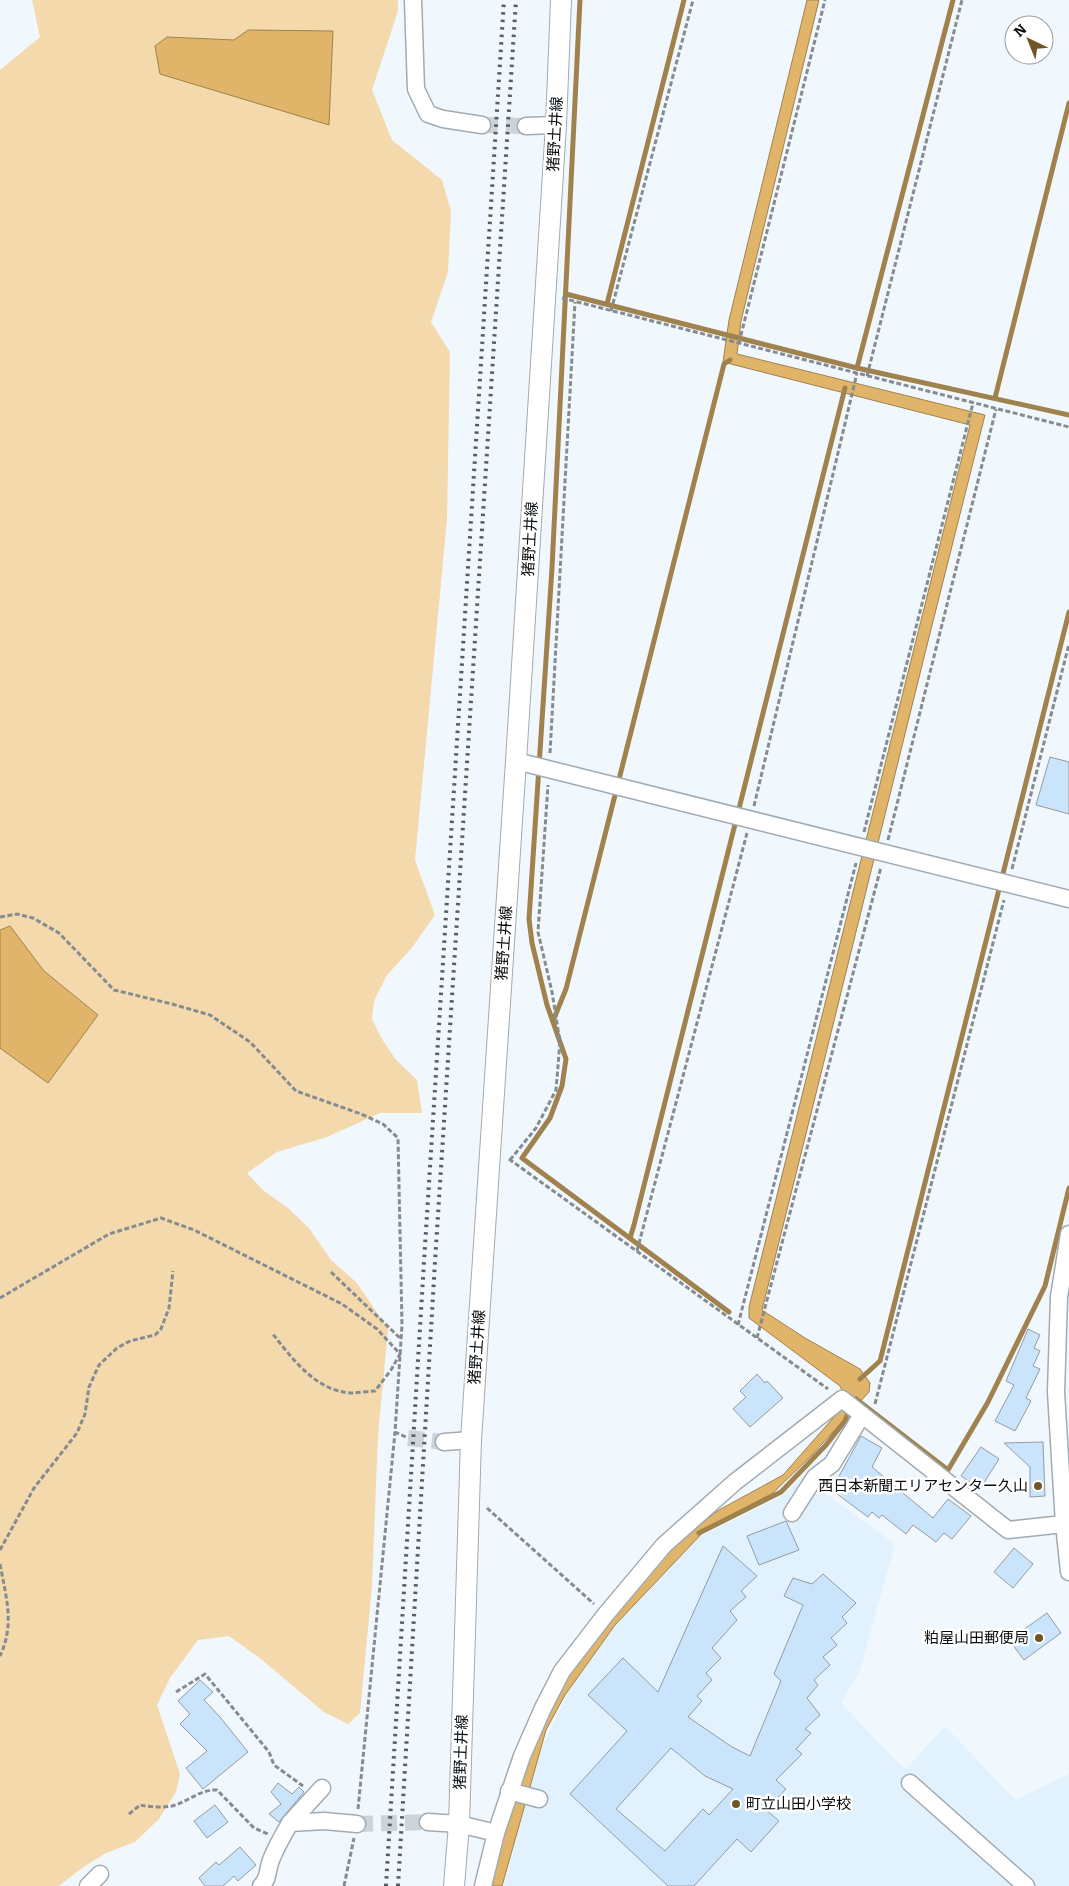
<svg xmlns="http://www.w3.org/2000/svg" width="1069" height="1886" font-family="Bitter,'Noto Sans JP',serif">
<rect width="100%" height="100%" fill="#f0f7fd"/>
<!-- built -->
<path fill="#e2f1fe" d="M803,1477L895,1544L860,1670L841,1703L905,1770L945,1726L1015,1800L1069,1774V1886H504L537,1758L573,1683L618,1621L697,1538L782,1496Z"/>
<!-- green -->
<path fill="#f4d9ad" d="M32,0H398V11L372,90L392,140L442,180L451,211L448,272L431,322L450,352L447,519L415,860L435,915L411,949L387,975L374,1001L372,1019L382,1039L396,1060L417,1080L422,1113H380L327,1137L277,1152L247,1173L264,1191L288,1208L309,1228L331,1260L357,1283L388,1329L378,1435L372,1586L360,1713L348,1724L324,1712L261,1659L229,1636L198,1640L170,1678L157,1705L180,1774L176,1792L159,1819L135,1842L106,1853L82,1868L59,1886H0V70L40,37Z"/>
<!-- water -->
<g fill="#e0b469" stroke="#a0824e">
<path d="M807,0H819L741,321L737,354L985,415C909,713 837,1012 762,1310L805,1338L860,1369L870,1383L869,1392L812,1455L773,1493L708,1527L615,1625L565,1695L546,1730L502,1886H488L522,1768L554,1696L638,1581L686,1534L719,1510L783,1475L841,1409L845,1397L840,1386L749,1318V1307L970,425L723,362L729,320Z"/>
<path d="M248,30L333,31L329,125L160,74L155,46L167,37L234,40Z"/>
<path d="M10,926L44,971L98,1015L48,1083L0,1048V930Z"/>
</g>
<g fill="none" stroke-linecap="round" stroke-linejoin="round">
<!-- stream -->
<g stroke="#a0824e" stroke-width="5">
<path d="M580,0L552,568L529,919L532,943L547,1005L566,1059L562,1086L550,1118L522,1158L729,1312"/>
<path d="M566,294L857,368L1069,415"/>
<path d="M607,304L684,0"/>
<path d="M857,368L953,0"/>
<path d="M995,398L1069,103"/>
<path d="M553,1021L566,989L724,364L730,360"/>
<path d="M630,1238L634,1225L845,388"/>
<path d="M860,1379L880,1361L1069,612"/>
<path d="M856,1399L948,1470L988,1402L1045,1286L1069,1188"/>
<path d="M699,1533L781,1492L826,1445L845,1421L849,1410"/>
</g>
</g>
<!-- building -->
<g fill="#cae5fb" stroke="#939ba2" fill-rule="evenodd">
<path d="M1050,757L1069,762V814L1036,805Z"/>
<path d="M1028,1329L1040,1335L1034,1348L1040,1351L1033,1366L1040,1369L1026,1398L1031,1401L1015,1431L995,1421L1014,1385L1006,1381Z"/>
<path d="M757,1374L765,1383L767,1381L783,1398L750,1427L733,1409L746,1397L740,1391Z"/>
<path d="M861,1436L882,1448L872,1467L933,1518L948,1499L971,1516L952,1539L944,1533L936,1542L913,1525L906,1534L882,1515L879,1518L872,1512L868,1517L829,1488L838,1478Z"/>
<path d="M1043,1442L1045,1496L1030,1497V1467L1004,1443Z"/>
<path d="M981,1447L999,1459L980,1489L961,1476Z"/>
<path d="M786,1521L799,1550L759,1565L747,1536Z"/>
<path d="M723,1546L757,1576L741,1591L746,1597L730,1611L737,1620L712,1648L721,1658L706,1673L712,1680L697,1696L702,1701L688,1717L732,1747L750,1756L781,1681L774,1674L803,1605L784,1596L793,1578L812,1584L823,1574L856,1603L842,1617L847,1623L831,1638L837,1645L823,1657L830,1665L814,1680L818,1685L807,1698L820,1715L805,1729L811,1733L796,1749L802,1754L776,1780L786,1789L766,1810L779,1821L751,1852L737,1839L694,1886H668L570,1794L627,1731L588,1695L623,1658L658,1692ZM671,1748L705,1776L733,1789L709,1815L703,1809L665,1851L616,1809Z"/>
<path d="M1014,1548L1033,1564L1013,1588L994,1572Z"/>
<path d="M1047,1613L1061,1633L1024,1660L1009,1640Z"/>
<path d="M200,1680L213,1692L204,1700L220,1717L248,1752L203,1789L186,1768L207,1751L180,1724L190,1714L178,1701Z"/>
<path d="M278,1783L292,1794L299,1787L304,1792L279,1822L269,1814L281,1804L271,1792Z"/>
<path d="M215,1805L228,1822L207,1838L194,1821Z"/>
<path d="M240,1847L256,1865L238,1881L234,1876L223,1886H205L199,1878L216,1862L219,1865Z"/>
</g>
<g fill="none" stroke-linecap="round" stroke-linejoin="round">
<!-- minor-tunnel -->
<g stroke="#cdd4d9" stroke-width="16" stroke-dasharray="16 8" stroke-linecap="butt">
<path d="M482,125L526,126"/>
<path d="M408,1438L444,1442"/>
<path d="M357,1824L428,1822"/>
</g>
<defs>
<g id="minor">
<path d="M413,0L416,89L428,114L443,119L482,125"/>
<path d="M526,126L556,125"/>
<path d="M516,761L1069,899"/>
<path d="M1069,1234L1059,1297L1056,1392L1064,1524L1069,1572"/>
<path d="M444,1442L471,1440"/>
<path d="M792,1513L815,1477L832,1464L862,1415"/>
<path d="M910,1783L1026,1886"/>
<path d="M509,1791L539,1799"/>
<path d="M428,1822L459,1824L496,1833L522,1756L543,1708L562,1671L606,1614L664,1545L735,1482L842,1399L1008,1530L1064,1524"/>
<path d="M290,1823L322,1788"/>
<path d="M88,1886L100,1874"/>
<path d="M261,1886C269,1879 267,1870 271,1860C276,1847 283,1835 290,1823L324,1821L357,1824"/>
<path d="M483,1886L496,1833"/>
</g>
<path id="major" d="M454,1886L459,1824L471,1440L516,761L556,125L561,0"/>
</defs>
<!-- minor casing -->
<use href="#minor" stroke="#a2abb2" stroke-width="19"/>
<!-- major casing -->
<use href="#major" stroke="#a2abb2" stroke-width="22"/>
<!-- path -->
<g stroke="#868b8f" stroke-width="3" stroke-dasharray="5 2.5" stroke-linecap="butt">
<path d="M562,298L1069,427"/>
<path d="M611,311L693,0"/>
<path d="M739,343L825,0"/>
<path d="M867,376L962,0"/>
<path d="M550,753L575,302"/>
<path d="M754,806L857,373"/>
<path d="M864,832L973,403"/>
<path d="M888,840L996,409"/>
<path d="M1012,869L1069,644"/>
<path d="M0,917L17,914L33,918L59,933L114,990L172,1004L210,1015L250,1042L296,1091L361,1114L383,1124L398,1138L402,1325L395,1432L408,1438"/>
<path d="M509,1159L828,1389"/>
<path d="M510,1160L536,1128L556,1090L560,1042L552,992L538,932L548,785"/>
<path d="M637,1251L747,833"/>
<path d="M331,1272L400,1338"/>
<path d="M0,1298L109,1234L161,1218L194,1230L342,1304L377,1329L400,1354L391,1370L375,1391C368,1391 359,1393 352,1393C316,1392 292,1358 272,1333"/>
<path d="M738,1325L856,863"/>
<path d="M757,1338L881,867"/>
<path d="M875,1404L1004,900"/>
<path d="M487,1508L594,1604"/>
<path d="M0,1550L34,1488L77,1433L85,1414L89,1387L99,1365L117,1348L130,1341L155,1335L161,1329L169,1308L173,1271"/>
<path d="M0,1564C6,1597 15,1624 0,1656"/>
<path d="M176,1692L205,1674L269,1752L274,1765L303,1786"/>
<path d="M358,1809L395,1432"/>
<path d="M129,1814L140,1805C150,1807 162,1808 172,1806C188,1802 200,1789 217,1790L254,1828L268,1834"/>
<path d="M344,1886L354,1838"/>
</g>
<!-- minor -->
<use href="#minor" stroke="#fff" stroke-width="16"/>
<!-- major -->
<use href="#major" stroke="#fff" stroke-width="20"/>
<!-- rail -->
<g stroke="#595d60" stroke-width="4" stroke-dasharray="2.5 5" stroke-linecap="butt">
<path d="M386,1886L424,1262L504,0"/>
<path d="M398,1886L435,1262L516,0"/>
</g>
</g>
<!-- markers -->
<g fill="#705627" stroke="#fff" stroke-width="2">
<circle cx="1038" cy="1486" r="5"/>
<circle cx="1039" cy="1638" r="5"/>
<circle cx="736" cy="1804" r="5"/>
</g>
<g text-anchor="middle" stroke-width="5" stroke-linejoin="round" paint-order="stroke">
<!-- street labels -->
<g font-size="15" fill="#090c0e" stroke="#fff">
<text transform="translate(555 134) rotate(-87)" y="5">猪野土井線</text>
<text transform="translate(530 539) rotate(-87)" y="5">猪野土井線</text>
<text transform="translate(504 943) rotate(-86)" y="5">猪野土井線</text>
<text transform="translate(477 1347) rotate(-86)" y="5">猪野土井線</text>
<text transform="translate(461 1752) rotate(-88)" y="5">猪野土井線</text>
</g>
<!-- poi labels -->
<g font-size="15" fill="#090c0e" stroke="#fff" text-anchor="end">
<text x="1028" y="1491">西日本新聞エリアセンター久山</text>
<text x="1029" y="1643">粕屋山田郵便局</text>
<text x="746" y="1809" text-anchor="start">町立山田小学校</text>
</g>
</g>
<!-- north arrow -->
<g transform="translate(1029 40) rotate(317)"><circle r="24" fill="#ffffff" stroke="#9d9e9f"/>
<path d="M0-4L9 19L0 12L-9 19Z" fill="#705627"/>
<text y="-8" font-size="14" font-weight="bold" text-anchor="middle" fill="#090c0e">N</text>
</g>
</svg>
